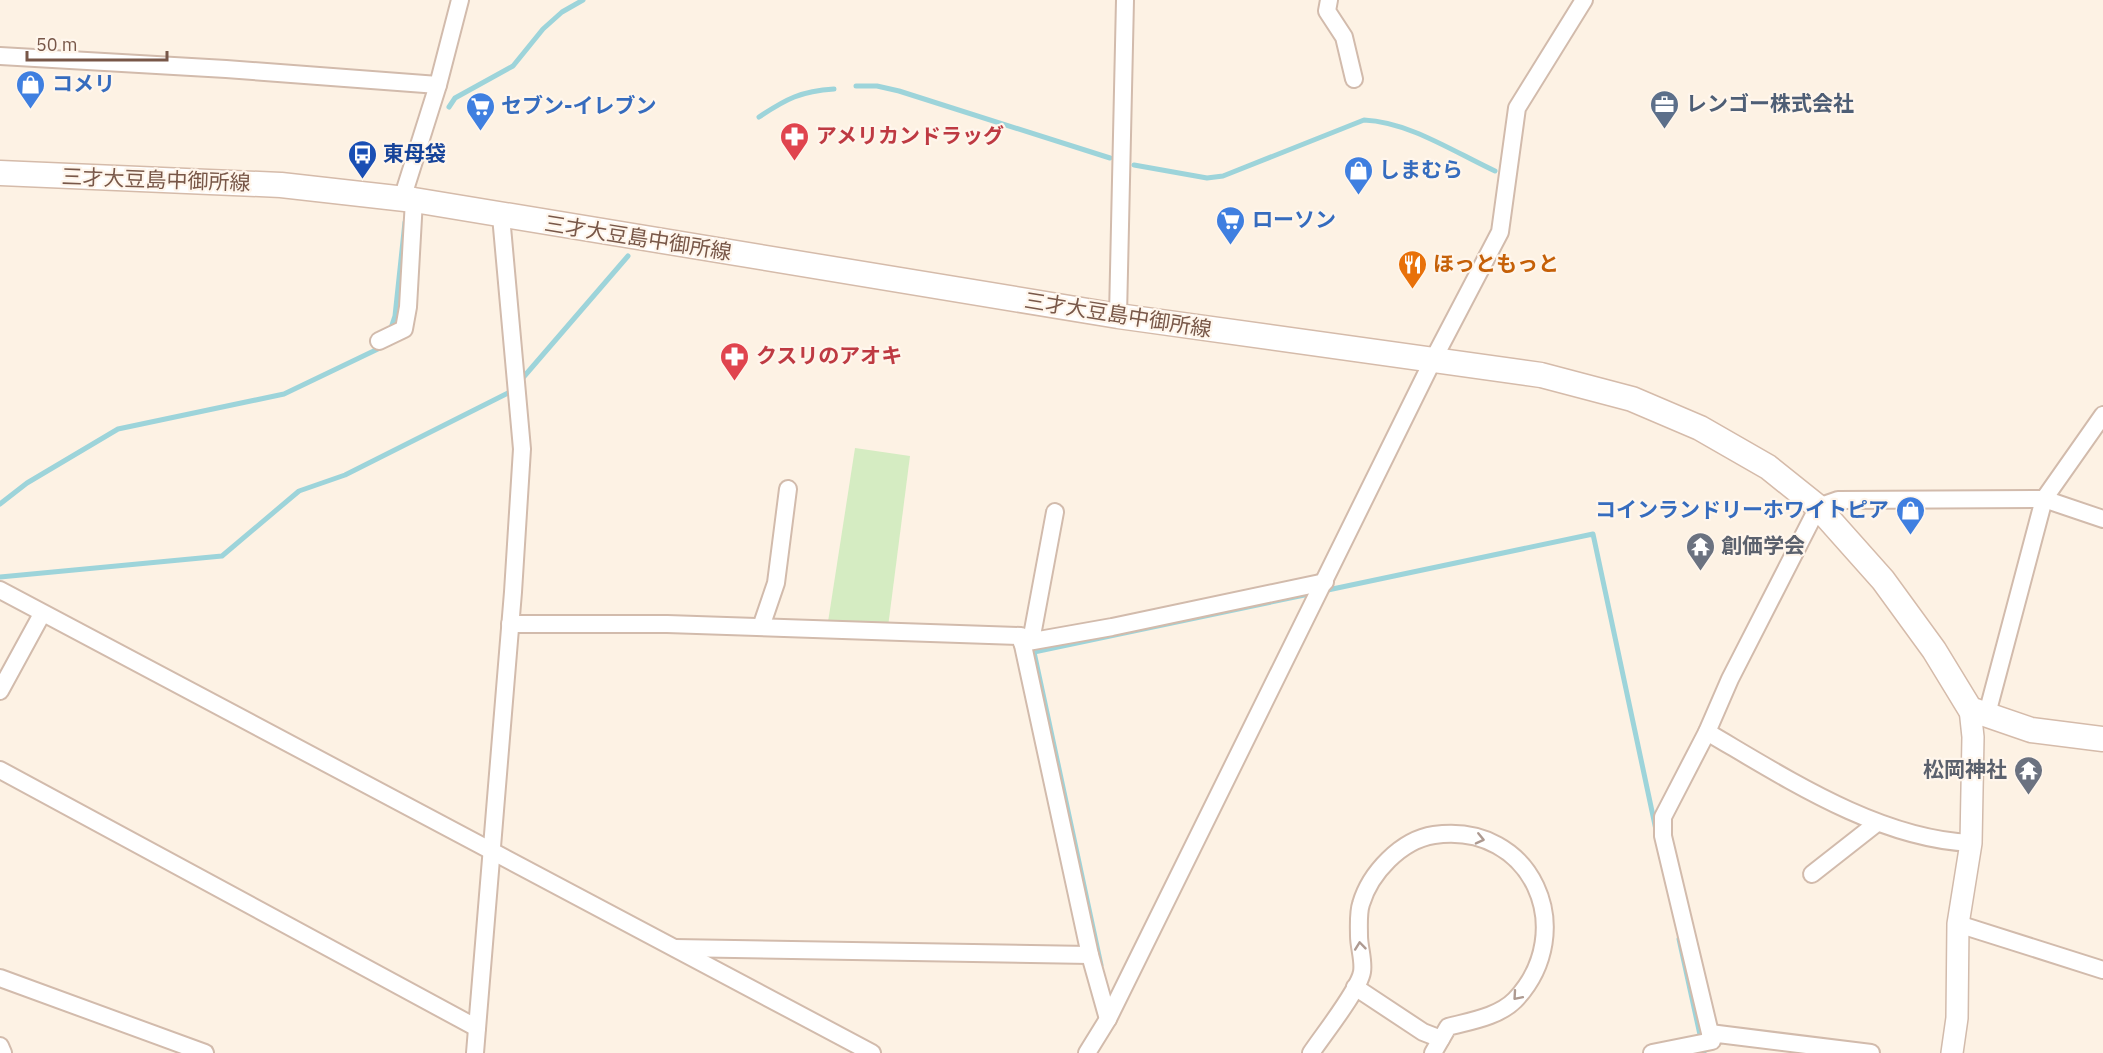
<svg xmlns="http://www.w3.org/2000/svg" width="2103" height="1053" font-family="'IBM Plex Sans','Noto Sans JP',sans-serif">
<rect width="100%" height="100%" fill="#fdf2e4"/>
<!-- green -->
<path fill="#d5ecc2" d="M855,448L910,456L888,627L828,622Z"/>
<g fill="none" stroke-linecap="round" stroke-linejoin="round">
<!-- stream -->
<g stroke="#9dd4da" stroke-width="5">
<path d="M856,86H877L899,91L1110,158"/>
<path d="M449,107L455,98L513,66L543,29L562,12L583,0"/>
<path d="M759,117C786,99 801,91 834,89"/>
<path d="M1134,165L1207,178L1223,176L1364,120C1409,122 1454,152 1495,171"/>
<path d="M390,331L395,316L405,222"/>
<path d="M521,380L628,256"/>
<path d="M0,504L27,483L118,429L284,394L382,347"/>
<path d="M0,577L222,556L299,491L345,475L508,393"/>
<path d="M1323,591L1593,534L1656,830"/>
<path d="M1679,939L1704,1053"/>
<path d="M1101,965L1034,652L1314,593"/>
</g>
<defs>
<g id="minor">
<path d="M1329,0L1327,11L1344,37L1354,79"/>
<path d="M0,56L226,69L438,85"/>
<path d="M402,199L438,85L460,0"/>
<path d="M1118,316L1125,0"/>
<path d="M379,341L404,329L408,307L414,200"/>
<path d="M0,590L872,1053"/>
<path d="M510,624H667L1021,636L1090,955L1108,1019"/>
<path d="M761,627L776,583L788,489"/>
<path d="M1031,641L1055,512"/>
<path d="M1022,643L1112,627L1325,582"/>
<path d="M0,691L42,614"/>
<path d="M1987,714L2044,499L2103,415"/>
<path d="M1707,732C1786,778 1878,839 1971,843"/>
<path d="M0,770L477,1028"/>
<path d="M1812,874L1877,823"/>
<path d="M1958,924L2103,970"/>
<path d="M675,948L1090,955"/>
<path d="M0,978L205,1053"/>
<path d="M1355,987L1423,1032L1441,1039"/>
<path d="M1710,1033L1663,836V817L1707,732L1730,679L1818,507L1838,500L2044,499L2103,519"/>
<path d="M0,1046L3,1053"/>
<path d="M475,1053L513,592L522,449L501,216"/>
<path d="M1087,1053L1108,1019L1433,360L1500,232L1517,108L1584,0"/>
<path d="M1311,1053C1323,1035 1359,990 1362,972C1364,961 1359,947 1359,936C1359,926 1358,913 1361,904C1370,873 1401,840 1434,835C1532,821 1580,931 1515,1000C1498,1017 1470,1021 1448,1027L1433,1053"/>
<path d="M1652,1053L1712,1041L1710,1033L1871,1053"/>
</g>
<path id="tertiary" d="M1952,1053L1957,1018L1958,924L1971,843L1973,737L1970,709"/>
<path id="secondary" d="M0,173L281,185L414,200L1118,316L1541,375L1632,399L1700,428L1768,467L1818,507L1883,580L1934,650L1970,709L2031,730L2103,739"/>
</defs>
<!-- minor casing -->
<use href="#minor" stroke="#d2bbac" stroke-width="20"/>
<!-- tertiary casing -->
<use href="#tertiary" stroke="#d2bbac" stroke-width="24"/>
<!-- secondary casing -->
<use href="#secondary" stroke="#d5bbaa" stroke-width="27"/>
<!-- minor -->
<use href="#minor" stroke="#fff" stroke-width="16"/>
<!-- tertiary -->
<use href="#tertiary" stroke="#fff" stroke-width="21"/>
<!-- secondary -->
<use href="#secondary" stroke="#fff" stroke-width="24"/>
</g>
<!-- one-way arrows -->
<defs><path id="oneway-chevron" d="M-2-3.5L2.5 0L-2 3.5" fill="none" stroke-width="1.6" stroke-linecap="round" stroke-linejoin="round" transform="scale(1.5)"/></defs>
<g stroke="#ae9a91">
<use href="#oneway-chevron" transform="translate(1480 839) rotate(13)"/>
<use href="#oneway-chevron" transform="translate(1360 946) rotate(-96)"/>
<use href="#oneway-chevron" transform="translate(1517 996) rotate(131)"/>
</g>
<!-- icons -->
<defs>
<symbol id="shop-pin" viewBox="-11 -11 22 30"><path d="M0 17L-7.5 6A9.5 9.5 0 1 1 7.5 6Z" fill="#3f7fe0" stroke="#fff6ec"/><path d="M-5-2.5h2.3a2.7 3.5 0 0 1 5.4 0H5L5.5 6h-11ZM-1.5-2.5h3a1.5 2.3 0 0 0-3 0Z" fill="#fff"/></symbol>
<symbol id="office-pin" viewBox="-11 -11 22 30"><path d="M0 17L-7.5 6A9.5 9.5 0 1 1 7.5 6Z" fill="#5c6f8a" stroke="#fff6ec"/><path d="M-6-3h4V-5.5h4V-3h4V5H-6ZM-1-4.5V-3h2v-1.5ZM-6 0V1H6V0Z" fill="#fff"/></symbol>
<symbol id="supermarket-pin" viewBox="-11 -11 22 30"><path d="M0 17L-7.5 6A9.5 9.5 0 1 1 7.5 6Z" fill="#3f7fe0" stroke="#fff6ec"/><path d="M-6-5.5h2.5l.6 2H6L4.5 2H-2.5L-4.4-4H-6ZM-1.5 3.2a1.3 1.3 0 1 0 .1 0ZM3 3.2a1.3 1.3 0 1 0 .1 0Z" fill="#fff"/></symbol>
<symbol id="pharmacy-pin" viewBox="-11 -11 22 30"><path d="M0 17L-7.5 6A9.5 9.5 0 1 1 7.5 6Z" fill="#e0444e" stroke="#fff6ec"/><path d="M-2-6h4v4h4v4h-4v4h-4v-4h-4v-4h4Z" fill="#fff"/></symbol>
<symbol id="bus-pin" viewBox="-11 -11 22 30"><path d="M0 17L-7.5 6A9.5 9.5 0 1 1 7.5 6Z" fill="#1a4fb4" stroke="#fff6ec"/><path d="M-5-6H5V4H4V6H2V4H-2V6H-4V4H-5ZM-3.5-4V0h7V-4ZM-3.5 1.2v1.5H-2V1.2ZM2 1.2v1.5H3.5V1.2Z" fill="#fff"/></symbol>
<symbol id="restaurant-pin" viewBox="-11 -11 22 30"><path d="M0 17L-7.5 6A9.5 9.5 0 1 1 7.5 6Z" fill="#e8710a" stroke="#fff6ec"/><path d="M-5-6h1v4h1v-4h1v4h1v-4h1v5L-1.5 .5V6h-2V.5L-5-1ZM5-6V6H3V1.5H1.5Q1.5-4 5-6Z" fill="#fff"/></symbol>
<symbol id="temple-pin" viewBox="-11 -11 22 30"><path d="M0 17L-7.5 6A9.5 9.5 0 1 1 7.5 6Z" fill="#6b7280" stroke="#fff6ec"/><path d="M0-6L5-2H3V0L6.5 2.5H4V6H1.5V3h-3V6H-4V2.5H-6.5L-3 0V-2H-5Z" fill="#fff"/></symbol>
</defs>
<g fill-rule="evenodd">
<use href="#shop-pin" x="14" y="68" width="33" height="45"/>
<use href="#office-pin" x="1648" y="88" width="33" height="45"/>
<use href="#supermarket-pin" x="464" y="90" width="33" height="45"/>
<use href="#pharmacy-pin" x="778" y="120" width="33" height="45"/>
<use href="#bus-pin" x="346" y="138" width="33" height="45"/>
<use href="#shop-pin" x="1342" y="154" width="33" height="45"/>
<use href="#supermarket-pin" x="1214" y="204" width="33" height="45"/>
<use href="#restaurant-pin" x="1396" y="248" width="33" height="45"/>
<use href="#pharmacy-pin" x="718" y="340" width="33" height="45"/>
<use href="#shop-pin" x="1894" y="494" width="33" height="45"/>
<use href="#temple-pin" x="1684" y="530" width="33" height="45"/>
<use href="#temple-pin" x="2012" y="754" width="33" height="45"/>
</g>
<g text-anchor="middle" stroke-width="4.5" stroke-linejoin="round" paint-order="stroke">
<!-- shop labels -->
<g font-size="21" font-weight="bold" fill="#366cbe" stroke="#fff6ec" text-anchor="start">
<text x="52" y="91">コメリ</text>
<text x="501" y="113">セブン-イレブン</text>
<text x="1379" y="177">しまむら</text>
<text x="1252" y="227">ローソン</text>
<text x="1889" y="517" text-anchor="end">コインランドリーホワイトピア</text>
</g>
<!-- service labels -->
<g font-size="21" font-weight="bold" fill="#4e5e75" stroke="#fff6ec" text-anchor="start">
<text x="1686" y="111">レンゴー株式会社</text>
</g>
<!-- health labels -->
<g font-size="21" font-weight="bold" fill="#be3a42" stroke="#fff6ec" text-anchor="start">
<text x="816" y="143">アメリカンドラッグ</text>
<text x="756" y="363">クスリのアオキ</text>
</g>
<!-- transit labels -->
<g font-size="21" font-weight="bold" fill="#164399" stroke="#fff6ec" text-anchor="start">
<text x="383" y="161">東母袋</text>
</g>
<!-- street labels -->
<g font-size="21" fill="#785748" stroke="#fff6ec">
<text transform="translate(156 180) rotate(2)" y="7">三才大豆島中御所線</text>
<text transform="translate(638 238) rotate(9)" y="7">三才大豆島中御所線</text>
<text transform="translate(1118 315) rotate(9)" y="7">三才大豆島中御所線</text>
</g>
<!-- food labels -->
<g font-size="21" font-weight="bold" fill="#c56008" stroke="#fff6ec" text-anchor="start">
<text x="1433" y="271">ほっともっと</text>
</g>
<!-- worship labels -->
<g font-size="21" font-weight="bold" fill="#5b616d" stroke="#fff6ec" text-anchor="start">
<text x="1721" y="553">創価学会</text>
<text x="2007" y="777" text-anchor="end">松岡神社</text>
</g>
</g>
<!-- scale -->
<path d="M27 51v9h140v-9" fill="none" stroke="#785748" stroke-width="3"/>
<text x="36" y="51" font-size="18" fill="#785748" stroke="#fff6ec" stroke-width="4.5" paint-order="stroke">50 m</text>
</svg>
